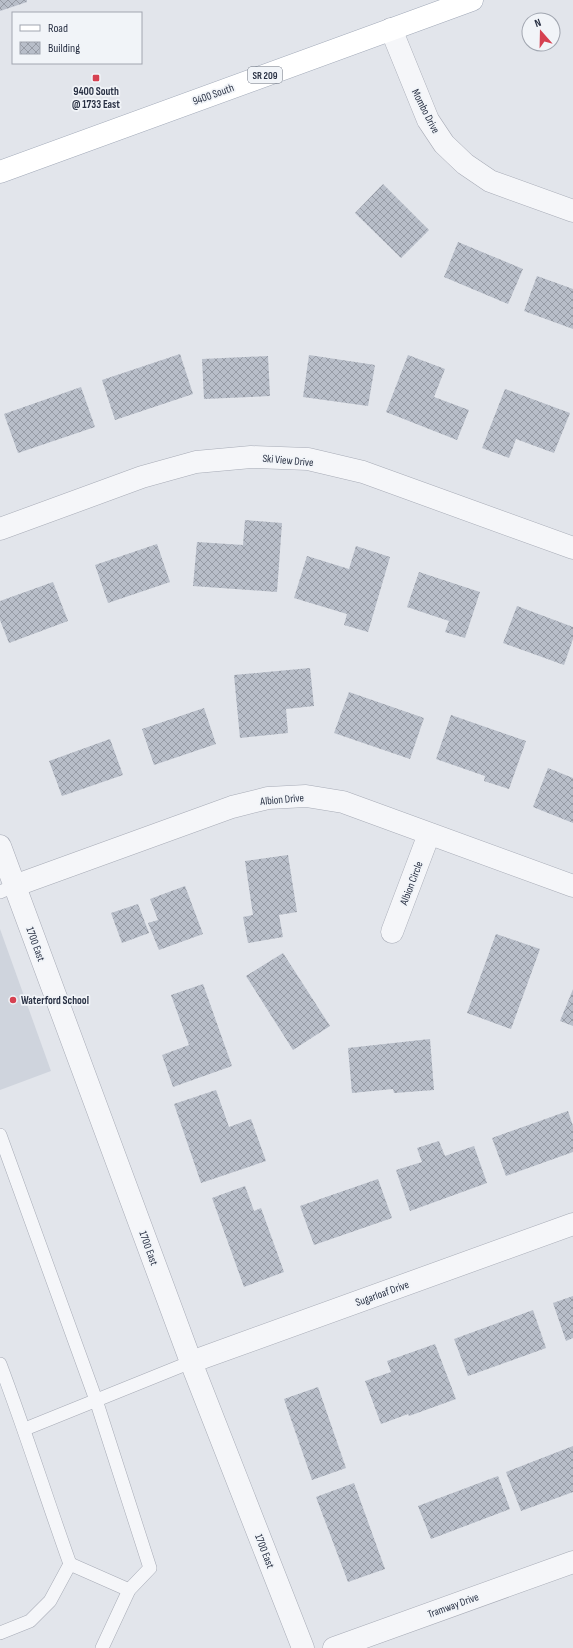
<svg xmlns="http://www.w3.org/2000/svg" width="573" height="1648" font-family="'Sofia Sans Condensed',sans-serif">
<defs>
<pattern id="building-cross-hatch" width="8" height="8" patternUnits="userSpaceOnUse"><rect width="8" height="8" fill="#b8bec9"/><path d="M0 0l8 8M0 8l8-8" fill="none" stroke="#969ba5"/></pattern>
</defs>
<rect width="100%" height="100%" fill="#e2e5eb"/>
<!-- built -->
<path fill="#cfd4dd" d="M0,929L51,1071L0,1090Z"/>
<!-- building -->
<g fill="url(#building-cross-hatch)">
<path d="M0,0H27V2L0,11Z"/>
<path d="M383,184L429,230L401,258L355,213Z"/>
<path d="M458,242L523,269L508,304L444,277Z"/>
<path d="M537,276L573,289V329L524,311Z"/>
<path d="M180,354L193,394L115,420L102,380Z"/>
<path d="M309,355L375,365L368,406L303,397Z"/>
<path d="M408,355L445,369L434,397L469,410L457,440L386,412Z"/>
<path d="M268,356L270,396L204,399L202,359Z"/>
<path d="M81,387L95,427L18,453L4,414Z"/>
<path d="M505,389L570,413L554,453L516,439L509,458L482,448Z"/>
<path d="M245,520L282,523L277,592L193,586L197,542L243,545Z"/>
<path d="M157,544L170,582L108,603L95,565Z"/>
<path d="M356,546L390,557L368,632L344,625L347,614L294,598L307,556L349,569Z"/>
<path d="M419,572L480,592L465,638L445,632L449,621L407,607Z"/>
<path d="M53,582L68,621L9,643L0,620V601Z"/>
<path d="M517,606L573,627V639L564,665L503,643Z"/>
<path d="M310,668L314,706L286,709L288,733L240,738L234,675Z"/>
<path d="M349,692L424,718L410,759L334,733Z"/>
<path d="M204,708L216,744L154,765L142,729Z"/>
<path d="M451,715L526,741L509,789L484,781L485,776L436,759Z"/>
<path d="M110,739L123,775L62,796L49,761Z"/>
<path d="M548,768L573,778V823L533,807Z"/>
<path d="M288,855L297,912L279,915L283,937L248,943L243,917L253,915L245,861Z"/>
<path d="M185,886L203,934L159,950L148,923L158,920L150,899Z"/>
<path d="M138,904L149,933L122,943L111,913Z"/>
<path d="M496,934L540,949L511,1029L467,1013Z"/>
<path d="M283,953L330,1026L293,1050L246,976Z"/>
<path d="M203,984L232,1066L173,1087L162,1055L189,1045L171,995Z"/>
<path d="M573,989V1026L560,1021Z"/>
<path d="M430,1039L434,1090L394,1093L393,1089L352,1093L348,1048Z"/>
<path d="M216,1090L229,1127L251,1119L266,1161L201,1183L174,1104Z"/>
<path d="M568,1111L573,1126V1152L506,1176L492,1138Z"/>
<path d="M439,1141L445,1156L474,1146L487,1183L410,1211L396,1170L422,1162L417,1148Z"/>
<path d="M378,1179L392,1218L314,1245L300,1206Z"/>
<path d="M245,1186L254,1211L261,1208L284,1272L244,1287L212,1198Z"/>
<path d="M573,1296V1338L566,1341L553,1303Z"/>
<path d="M533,1310L546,1348L468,1376L454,1339Z"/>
<path d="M435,1344L456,1399L409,1416L408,1414L381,1424L365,1381L391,1372L387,1361Z"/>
<path d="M318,1387L346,1468L312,1480L284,1399Z"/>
<path d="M573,1446V1492L521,1511L506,1472Z"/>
<path d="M498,1476L510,1509L431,1539L418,1506Z"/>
<path d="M354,1483L385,1569L348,1582L316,1497Z"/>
</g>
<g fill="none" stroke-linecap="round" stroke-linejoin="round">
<defs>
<g id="service">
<path d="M0,892L14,886"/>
<path d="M0,1135L96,1400L150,1568L129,1590L102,1648"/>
<path d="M0,1364C25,1430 46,1497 70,1564"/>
<path d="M25,1429L191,1362"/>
<path d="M0,1633L30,1621L50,1601L70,1564L129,1590"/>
</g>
<g id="minor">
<path d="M391,29L428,120L444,144L465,164L490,181L573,211"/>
<path d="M0,529L142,477L196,462L251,457L308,459L363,472L573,548"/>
<path d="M0,846L191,1362L303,1648"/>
<path d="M14,886L232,807L268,798L306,796L343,802L573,886"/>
<path d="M392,932L429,834"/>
<path d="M191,1362L573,1224"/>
<path d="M334,1648L573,1562"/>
</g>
<path id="primary" d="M0,172L472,0"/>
</defs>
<!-- service casing -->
<use href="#service" stroke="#a7abb6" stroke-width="14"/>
<!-- minor casing -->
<use href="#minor" stroke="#a7abb6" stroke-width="23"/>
<!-- primary casing -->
<use href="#primary" stroke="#a0a8b7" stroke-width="23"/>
<!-- service -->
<use href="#service" stroke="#f5f6f9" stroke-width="13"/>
<!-- minor -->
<use href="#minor" stroke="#f5f6f9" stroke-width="22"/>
<!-- primary -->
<use href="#primary" stroke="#fff" stroke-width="22"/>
</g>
<!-- markers -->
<g fill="#d64151" stroke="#f1f4f8" stroke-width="1.5">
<rect x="92" y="74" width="8" height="8" rx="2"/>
<circle cx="13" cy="1000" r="4"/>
</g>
<g text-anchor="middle" stroke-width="3.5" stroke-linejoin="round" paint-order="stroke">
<!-- shield labels -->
<rect fill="#f1f4f8" stroke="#656c7a" stroke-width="1" x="248" y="67" width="34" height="16" rx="3"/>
<g font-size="10" font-weight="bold" fill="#293144">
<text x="265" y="79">SR 209</text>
</g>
<!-- poi labels -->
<g font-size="11" font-weight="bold" fill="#293144" stroke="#f1f4f8">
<text x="96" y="95">9400 South<tspan x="96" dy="13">@ 1733 East</tspan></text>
<text x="21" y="1004" text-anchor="start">Waterford School</text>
</g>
<!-- street labels -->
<g font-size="11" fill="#293144" stroke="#f1f4f8">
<text transform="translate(213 94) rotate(-20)" y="4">9400 South</text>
<text transform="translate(426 111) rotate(63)" y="4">Mombo Drive</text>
<text transform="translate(288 460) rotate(5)" y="4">Ski View Drive</text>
<text transform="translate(282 799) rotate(-5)" y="4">Albion Drive</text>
<text transform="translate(411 883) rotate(-69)" y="4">Albion Circle</text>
<text transform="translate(36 944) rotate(70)" y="4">1700 East</text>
<text transform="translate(149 1248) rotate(70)" y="4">1700 East</text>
<text transform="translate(382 1293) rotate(-20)" y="4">Sugarloaf Drive</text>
<text transform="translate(265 1551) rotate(69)" y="4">1700 East</text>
<text transform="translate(453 1605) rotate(-20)" y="4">Tramway Drive</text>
</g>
</g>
<!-- legend -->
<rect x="12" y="12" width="130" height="52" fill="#f1f4f8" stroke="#a1a6b0"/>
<rect x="20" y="25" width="20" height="6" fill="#ffffff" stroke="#a1a6b0"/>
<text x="48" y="32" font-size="12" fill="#293144">Road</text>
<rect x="20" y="42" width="20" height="12" fill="url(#building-cross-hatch)" stroke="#a1a6b0"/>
<text x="48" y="52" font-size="12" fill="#293144">Building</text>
<!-- north arrow -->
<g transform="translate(541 32) rotate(340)"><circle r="19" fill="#f1f4f8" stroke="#a1a6b0"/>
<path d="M0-3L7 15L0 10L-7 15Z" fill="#d64151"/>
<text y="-6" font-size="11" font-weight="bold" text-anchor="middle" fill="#293144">N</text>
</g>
</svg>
